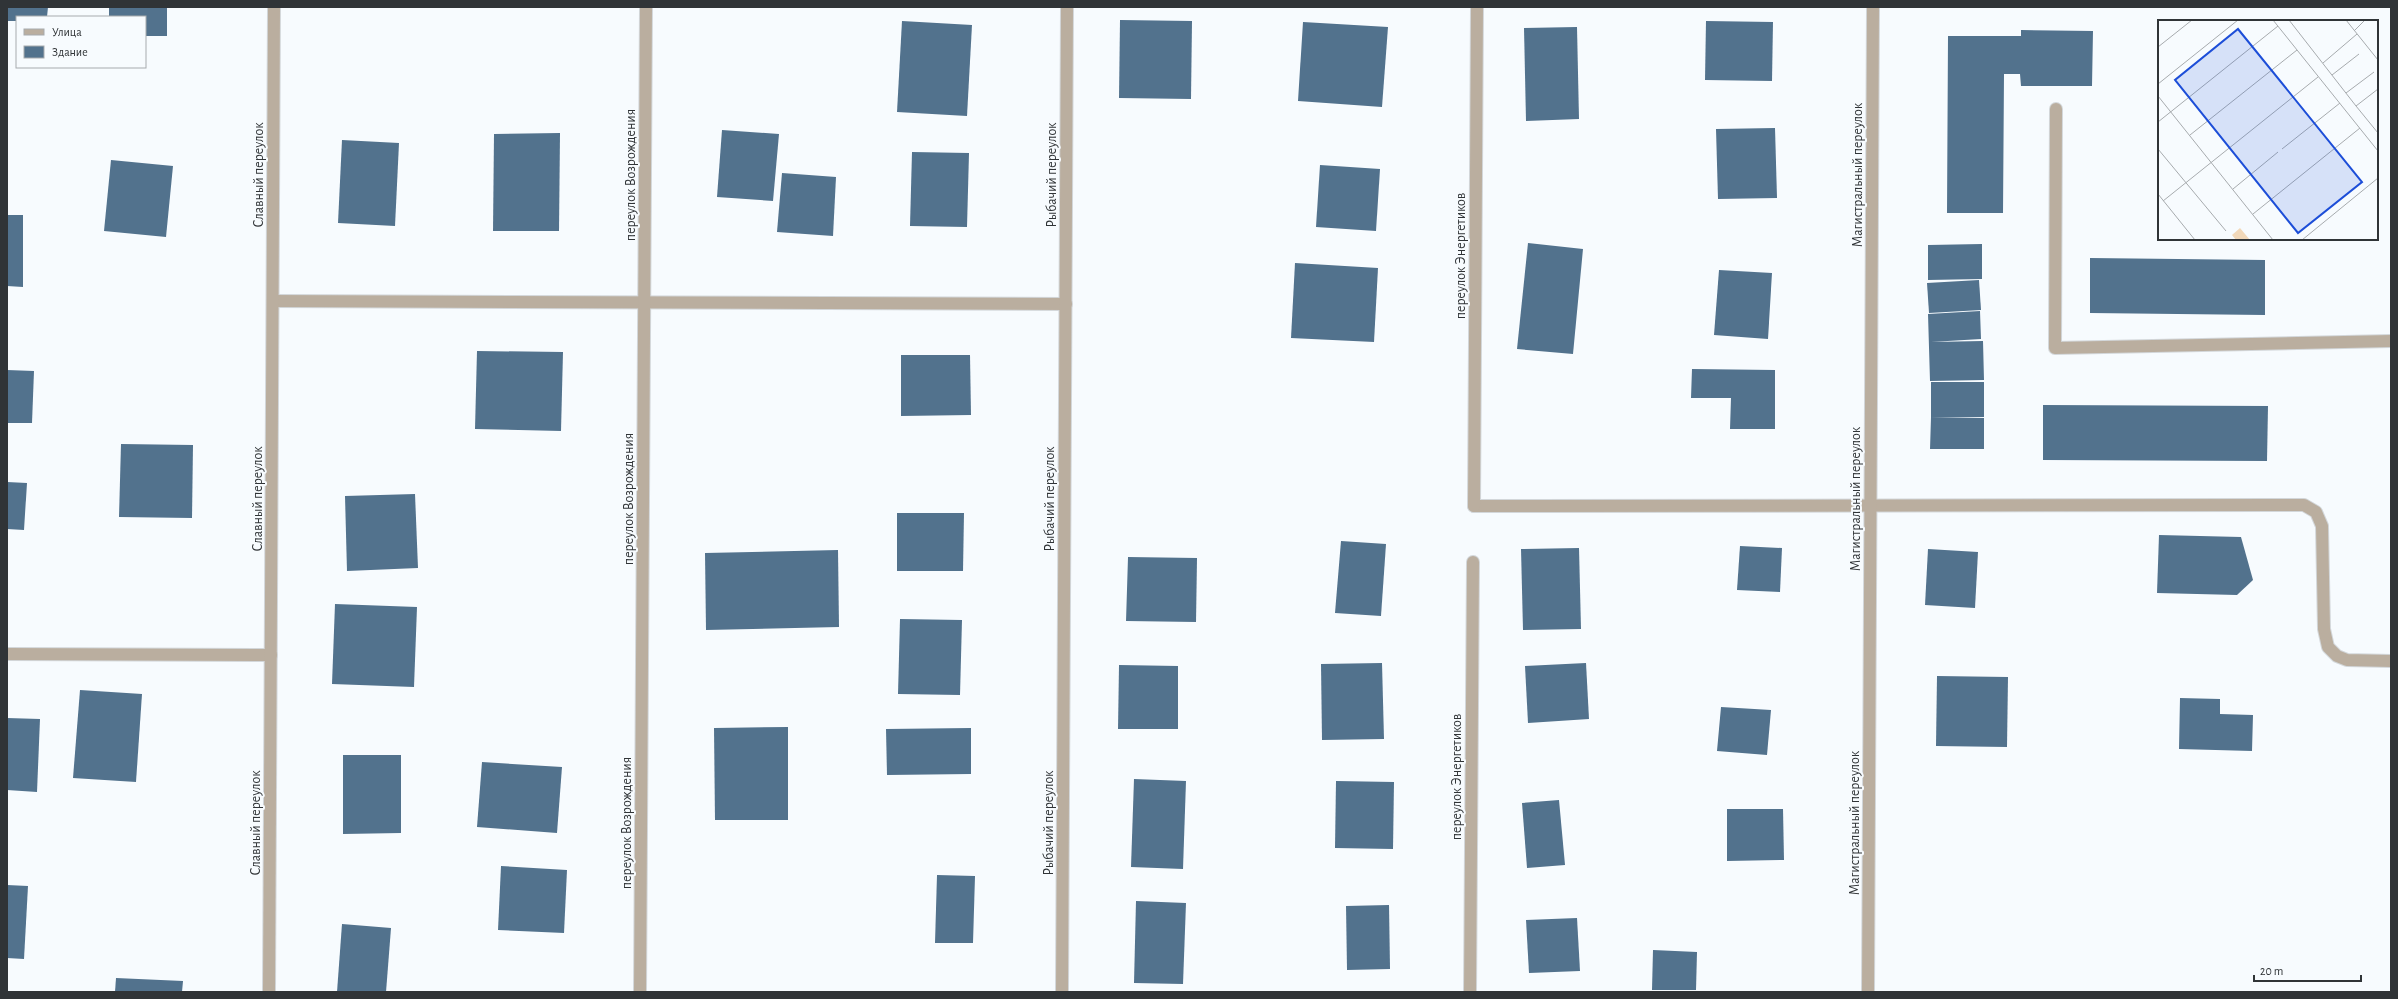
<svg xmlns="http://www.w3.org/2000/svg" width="2398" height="999" font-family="'Alegreya Sans',sans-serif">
<rect width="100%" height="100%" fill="#f7fbfe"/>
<!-- building -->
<g fill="#52728d">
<path d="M7,7H48L47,17H17V21H7Z"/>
<path d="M109,7H167V36H145V17H109Z"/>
<path d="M1120,20L1192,21L1191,99L1119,98Z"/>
<path d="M902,21L972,25L967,116L897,112Z"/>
<path d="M1706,21L1773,22L1772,81L1705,80Z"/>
<path d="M1303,22L1388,27L1382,107L1298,101Z"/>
<path d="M1577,27L1579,119L1526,121L1524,28Z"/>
<path d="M2021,30L2093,31L2092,86H2021L2020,74H2004L2003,213H1947L1948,36H2021Z"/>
<path d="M1775,128L1777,198L1718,199L1716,129Z"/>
<path d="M722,130L779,134L773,201L717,197Z"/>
<path d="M560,133L559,231H493L494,134Z"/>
<path d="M342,140L399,143L395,226L338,223Z"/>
<path d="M912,152L969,153L967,227L910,226Z"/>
<path d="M111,160L173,166L166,237L104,231Z"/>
<path d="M1320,165L1380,169L1376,231L1316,227Z"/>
<path d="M782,173L836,177L833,236L777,232Z"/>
<path d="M7,215H23V287L7,286Z"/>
<path d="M1528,243L1583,249L1573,354L1517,349Z"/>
<path d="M1982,244V279L1928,280V245Z"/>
<path d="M2090,258L2265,260V315L2090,313Z"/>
<path d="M1295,263L1378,268L1374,342L1291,338Z"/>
<path d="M1719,270L1772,273L1768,339L1714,335Z"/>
<path d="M1979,280L1981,310L1929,313L1927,283Z"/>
<path d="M1980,311L1981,339L1931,342L1983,341L1984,380L1930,381L1928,314Z"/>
<path d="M477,351L563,352L561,431L475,429Z"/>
<path d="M901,355H970L971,415L901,416Z"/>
<path d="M1692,369L1775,370V429H1730L1731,398H1691Z"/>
<path d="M7,370L34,371L32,423H7Z"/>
<path d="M1931,382H1984V417L1931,418Z"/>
<path d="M2043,405L2268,406L2267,461L2043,460Z"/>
<path d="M1931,418H1984V449H1930Z"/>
<path d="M121,444L193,445L192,518L119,517Z"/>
<path d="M7,482L27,483L24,530L7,529Z"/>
<path d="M415,494L418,568L347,571L345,496Z"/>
<path d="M897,513H964L963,571H897Z"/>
<path d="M2159,535L2241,537L2253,580L2237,595L2157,593Z"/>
<path d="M1341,541L1386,544L1381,616L1335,613Z"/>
<path d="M1740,546L1782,548L1780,592L1737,590Z"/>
<path d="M1579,548L1581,629L1523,630L1521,549Z"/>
<path d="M1928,549L1978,552L1975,608L1925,605Z"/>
<path d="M838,550L839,627L706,630L705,553Z"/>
<path d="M1128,557L1197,558L1196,622L1126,621Z"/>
<path d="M335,604L417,607L414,687L332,684Z"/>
<path d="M900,619L962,620L960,695L898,694Z"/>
<path d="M1382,663L1384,739L1322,740L1321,664Z"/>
<path d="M1586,663L1589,719L1528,723L1525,666Z"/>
<path d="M1119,665L1178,666V729H1118Z"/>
<path d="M1937,676L2008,677L2007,747L1936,746Z"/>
<path d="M80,690L142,694L136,782L73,778Z"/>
<path d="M2180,698L2220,699V714L2253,715L2252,751L2179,749Z"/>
<path d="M1721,707L1771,710L1767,755L1717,751Z"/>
<path d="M7,718L40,719L37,792L7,790Z"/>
<path d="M788,727V820H715L714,728Z"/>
<path d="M971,728V774L887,775L886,729Z"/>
<path d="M343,755H401V833L343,834Z"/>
<path d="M482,762L562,767L557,833L477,827Z"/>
<path d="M1134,779L1186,781L1183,869L1131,867Z"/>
<path d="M1336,781L1394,782L1393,849L1335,848Z"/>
<path d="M1559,800L1565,865L1527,868L1522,803Z"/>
<path d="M1727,809H1783L1784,860L1727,861Z"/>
<path d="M501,866L567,870L564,933L498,930Z"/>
<path d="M937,875L975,876L973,943H935Z"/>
<path d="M7,885L28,886L24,959L7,958Z"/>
<path d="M1136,901L1186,903L1183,984L1134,983Z"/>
<path d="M1389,905L1390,969L1347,970L1346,906Z"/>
<path d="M1577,918L1580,971L1529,973L1526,920Z"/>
<path d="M342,924L391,928L386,992H337Z"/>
<path d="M1653,950L1697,952L1696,990H1652Z"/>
<path d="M116,978L183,981L182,992H115Z"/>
</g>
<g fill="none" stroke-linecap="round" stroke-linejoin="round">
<defs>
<g id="lane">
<path d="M2056,109L2055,348L2391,341"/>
<path d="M273,301L1066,304"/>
<path d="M1474,506L2304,505L2316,512L2322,526L2324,629L2328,647L2337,656L2347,660L2391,661"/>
<path d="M7,654L271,655"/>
</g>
<g id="street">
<path d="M1474,506L1477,7"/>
<path d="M269,992L274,7"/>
<path d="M640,992L646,7"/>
<path d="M1062,992L1067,7"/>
<path d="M1470,992L1473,562"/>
<path d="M1868,992L1873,7"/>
</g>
</defs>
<!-- lane casing -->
<use href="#lane" stroke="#d3d7da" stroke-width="14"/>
<!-- street casing -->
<use href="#street" stroke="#d3d7da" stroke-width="14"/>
<!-- lane -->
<use href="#lane" stroke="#baae9f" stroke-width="12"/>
<!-- street -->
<use href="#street" stroke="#baae9f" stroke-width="12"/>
</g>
<g text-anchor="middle" stroke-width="4" stroke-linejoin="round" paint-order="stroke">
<!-- street labels -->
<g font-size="14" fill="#303437" stroke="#f7fbfe">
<text transform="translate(258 175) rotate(-90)" y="5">Славный переулок</text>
<text transform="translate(630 175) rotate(-90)" y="5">переулок Возрождения</text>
<text transform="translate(1051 175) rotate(-90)" y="5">Рыбачий переулок</text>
<text transform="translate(1857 175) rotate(-90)" y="5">Магистральный переулок</text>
<text transform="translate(1460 256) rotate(-90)" y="5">переулок Энергетиков</text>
<text transform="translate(257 499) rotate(-90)" y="5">Славный переулок</text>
<text transform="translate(628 499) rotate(-90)" y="5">переулок Возрождения</text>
<text transform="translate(1049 499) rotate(-90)" y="5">Рыбачий переулок</text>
<text transform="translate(1855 499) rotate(-90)" y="5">Магистральный переулок</text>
<text transform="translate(1456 777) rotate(-90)" y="5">переулок Энергетиков</text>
<text transform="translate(255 823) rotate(-90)" y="5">Славный переулок</text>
<text transform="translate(626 823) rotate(-90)" y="5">переулок Возрождения</text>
<text transform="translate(1048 823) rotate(-90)" y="5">Рыбачий переулок</text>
<text transform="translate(1854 823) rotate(-90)" y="5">Магистральный переулок</text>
</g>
</g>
<!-- overview -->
<g transform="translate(2158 20)">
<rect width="220" height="220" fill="#f7fbfe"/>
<path d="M82,208L92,220H78L74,215Z" fill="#f1d8b9"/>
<path fill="none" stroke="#a7abae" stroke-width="1" d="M115,0L220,131M131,0L198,86M188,0L220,40M196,11L207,0M0,27L34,0M165,43L199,14M174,55L201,34M0,64L80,0M220,69L198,86L220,113M188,73L216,52M0,76L115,220M0,102L120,6M32,115L139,30M0,129L68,211M124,129L182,83M75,169L120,132M0,174L37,220M5,181L160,57M95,194L202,108M144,220L220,158"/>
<path fill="#1d4ed8" fill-opacity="0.15" stroke="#1d4ed8" stroke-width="2" d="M80,9L204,162L140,213L17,60Z"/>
<rect width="220" height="220" fill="none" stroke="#303437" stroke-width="2"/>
</g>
<!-- border -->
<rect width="2398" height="999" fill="none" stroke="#303437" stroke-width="16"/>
<!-- legend -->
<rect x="16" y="16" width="130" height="52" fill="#f7fbfe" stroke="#a7abae"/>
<rect x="24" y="29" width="20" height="6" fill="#baae9f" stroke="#a7abae"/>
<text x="52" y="36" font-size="12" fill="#303437">Улица</text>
<rect x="24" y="46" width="20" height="12" fill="#52728d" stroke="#a7abae"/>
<text x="52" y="56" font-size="12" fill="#303437">Здание</text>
<!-- scale -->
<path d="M2254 975v6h107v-6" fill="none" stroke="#303437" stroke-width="2"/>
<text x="2260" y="975" font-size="12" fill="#303437" stroke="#f7fbfe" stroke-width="3" paint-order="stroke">20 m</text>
</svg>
